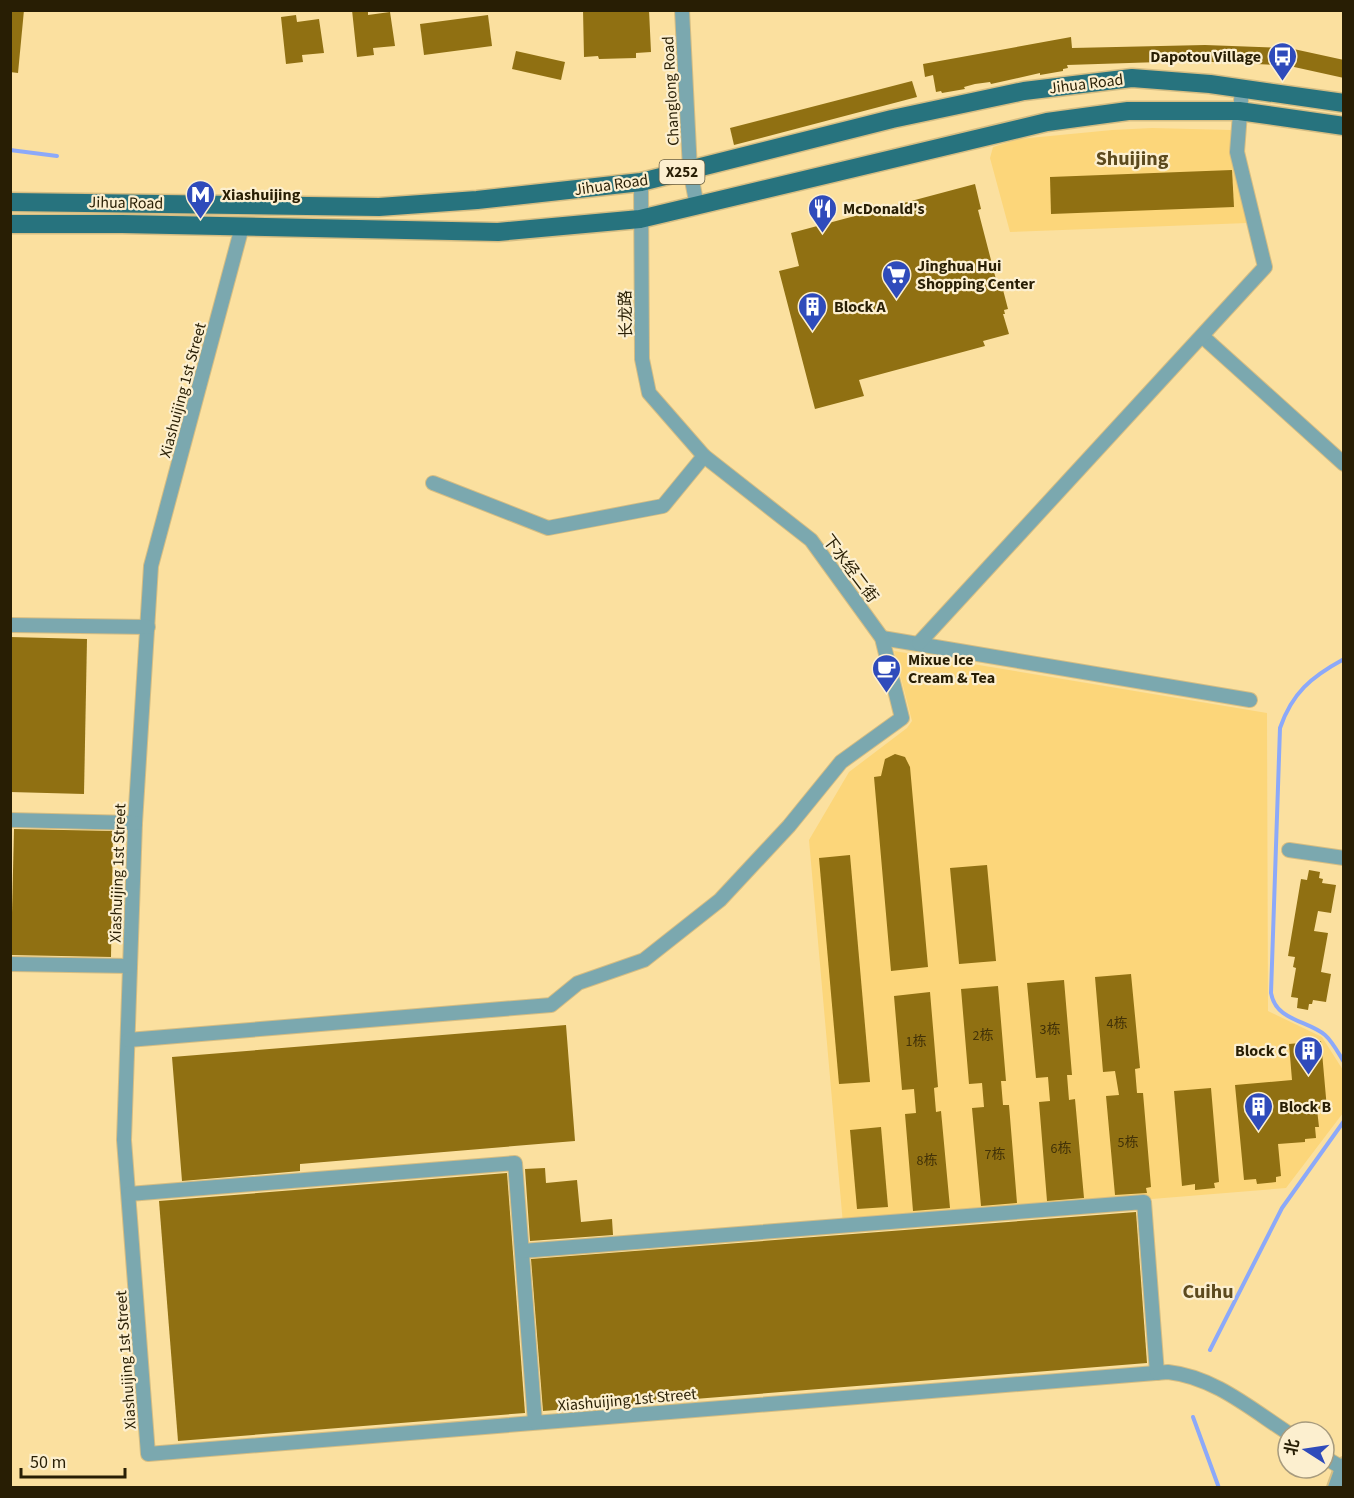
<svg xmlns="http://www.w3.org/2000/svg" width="1354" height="1498" font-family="'Source Sans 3','Noto Sans SC',sans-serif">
<rect width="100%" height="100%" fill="#fbe09f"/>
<!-- built -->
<g fill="#fcd67a">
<path d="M1152,128L1232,130L1231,153L1248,223L1010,232L990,158L993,147L1019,139L1112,130Z"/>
<path d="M894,651L1267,713L1268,1011L1322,1037L1343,1070V1113L1286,1188L843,1224L809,840L849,772L907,728L912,721Z"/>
</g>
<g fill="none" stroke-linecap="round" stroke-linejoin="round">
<!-- stream -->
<g stroke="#8ca9f9" stroke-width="4">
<path d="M10,150L57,156"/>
<path d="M1344,659C1311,677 1292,693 1280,728L1271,993C1276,1021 1307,1020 1325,1035C1332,1041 1339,1054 1344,1062"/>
<path d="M1210,1350L1282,1208L1344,1121"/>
<path d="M1193,1417L1219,1488"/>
</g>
</g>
<!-- building -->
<g fill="#907012">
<path d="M10,10H24L18,73L10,72Z"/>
<path d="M352,10H368V15L390,12L395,46L373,48L374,55L357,57Z"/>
<path d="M583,10H649L651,52L636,53V58L599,59L598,56L584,57Z"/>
<path d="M296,15L297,22L319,19L324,53L302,55L303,62L286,64L281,17Z"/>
<path d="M488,15L492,46L424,55L420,24Z"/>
<path d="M1071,37L1072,48L1205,45L1289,48L1344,60V78L1276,63V65L1191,61L1067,65L1068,68L1063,69V71L1040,75V73L991,84L990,82L975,84L964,87L965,89L942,93L941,91L936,92L933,75L925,77L923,64Z"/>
<path d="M516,51L565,62L561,80L512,69Z"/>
<path d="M912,81L917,97L734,145L730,128Z"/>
<path d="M1232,170L1234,207L1051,214L1050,177Z"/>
<path d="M975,184L981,209L978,210L998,287L1002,286L1008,309L1004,310L1005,314H1003L1009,334L983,341L985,346L859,380L864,396L815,409L779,271L799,266L791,233Z"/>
<path d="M10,637L87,639L84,794L10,792Z"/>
<path d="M895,754L905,757L910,767L928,967L891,971L874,777L881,776L885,759Z"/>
<path d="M14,829L113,831L111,957L11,955Z"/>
<path d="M850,855L870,1082L839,1084L819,858Z"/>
<path d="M987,865L996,961L959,964L950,868Z"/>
<path d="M1309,870L1320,872L1319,878L1323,879L1322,883L1336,885L1331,913L1318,911L1314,931L1328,933L1321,972L1331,974L1326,1002L1313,1000L1312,1004H1309L1308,1010L1297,1008L1298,998L1291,997L1296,968L1293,967L1295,957L1288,956L1301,879L1307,880Z"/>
<path d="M1131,974L1140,1068L1135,1069L1137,1093H1143L1151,1187L1146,1188L1147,1193L1115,1195L1106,1096L1119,1095L1115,1071L1103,1072L1095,977Z"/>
<path d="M1064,980L1072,1075H1067L1069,1100L1075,1099L1084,1198L1047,1201L1039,1102L1050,1101L1048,1077L1036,1078L1027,983Z"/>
<path d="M998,986L1006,1081H1001L1003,1105H1009L1017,1203L981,1206L972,1108L984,1107L982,1083L969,1084L961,989Z"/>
<path d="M930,992L938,1087L934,1088L936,1112L941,1111L950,1208L913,1211L905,1114L916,1113L914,1089L902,1090L894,996Z"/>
<path d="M566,1025L575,1141L300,1164V1171L182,1181L172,1057Z"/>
<path d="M1321,1041L1327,1109H1317L1319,1127H1315L1316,1138L1305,1139V1142L1278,1144L1281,1176L1276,1177V1182L1257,1184L1256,1179L1244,1180L1235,1085L1292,1080L1289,1044Z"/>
<path d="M1211,1088L1219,1182L1214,1183L1215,1188L1195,1190V1184L1182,1186L1174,1091Z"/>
<path d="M881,1127L888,1207L857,1209L850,1130Z"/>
<path d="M545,1168L546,1183L577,1180L581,1222L612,1219L613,1235L530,1241L525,1169Z"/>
<path d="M507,1173L525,1413L178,1441L159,1201Z"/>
<path d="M1136,1212L1147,1363L543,1411L531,1259Z"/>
</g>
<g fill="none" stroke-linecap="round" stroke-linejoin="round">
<defs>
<g id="minor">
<path d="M682,10L690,170L697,206"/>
<path d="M242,227L151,566L135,823L124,1140L148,1454L1168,1372C1214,1377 1251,1409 1288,1433"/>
<path d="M1202,336L1344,464"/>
<path d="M433,483L548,528L663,506L704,456"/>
<path d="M10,625L148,627"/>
<path d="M882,638L1250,700"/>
<path d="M919,643L1265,267L1237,152L1242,88"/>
<path d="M10,820L135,823"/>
<path d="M1289,850L1344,858"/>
<path d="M10,964L130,966"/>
<path d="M128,1040L551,1005L578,983L644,960L720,900L789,826L841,762L902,718L882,638L811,540L704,456L649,393L642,359L641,182"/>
<path d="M129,1194L515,1163L535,1422"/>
<path d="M522,1251L1144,1202L1157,1373"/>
<path d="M1324,1457L1344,1469"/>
</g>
<path id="tertiary" d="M1336,1488L1344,1466"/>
<g id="primary">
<path d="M10,202L379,207L477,200L641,182L892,119L1024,91L1132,78L1210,84L1344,103"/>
<path d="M10,224H122L498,232L640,219L1047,122L1128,111H1239L1344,126"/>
</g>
</defs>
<!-- minor casing -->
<use href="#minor" stroke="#d5bd83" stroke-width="16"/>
<!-- tertiary casing -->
<use href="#tertiary" stroke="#d5bd83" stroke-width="20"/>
<!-- primary casing -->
<use href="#primary" stroke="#d5bd83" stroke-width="21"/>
<!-- minor -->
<use href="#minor" stroke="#7ba8af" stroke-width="14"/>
<!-- tertiary -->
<use href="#tertiary" stroke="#7ba8af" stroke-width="16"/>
<!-- primary -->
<use href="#primary" stroke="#27737e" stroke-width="18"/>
</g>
<!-- icons -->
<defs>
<symbol id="bus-pin" viewBox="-11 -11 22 30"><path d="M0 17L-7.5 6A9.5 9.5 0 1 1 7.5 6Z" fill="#2f4bbb" stroke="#fcefcf"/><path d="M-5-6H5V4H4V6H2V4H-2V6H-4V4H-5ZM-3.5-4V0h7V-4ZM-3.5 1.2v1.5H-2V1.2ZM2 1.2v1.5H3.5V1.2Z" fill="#fff"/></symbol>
<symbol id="metro-pin" viewBox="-11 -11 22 30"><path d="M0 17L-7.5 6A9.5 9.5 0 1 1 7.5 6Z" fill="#2f4bbb" stroke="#fcefcf"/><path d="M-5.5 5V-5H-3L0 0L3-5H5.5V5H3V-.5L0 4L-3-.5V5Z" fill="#fff"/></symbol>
<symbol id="restaurant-pin" viewBox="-11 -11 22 30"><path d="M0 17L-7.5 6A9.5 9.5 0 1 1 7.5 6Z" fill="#2f4bbb" stroke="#fcefcf"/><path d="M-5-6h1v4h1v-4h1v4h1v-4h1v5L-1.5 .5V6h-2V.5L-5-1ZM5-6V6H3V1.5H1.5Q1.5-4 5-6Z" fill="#fff"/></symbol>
<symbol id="supermarket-pin" viewBox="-11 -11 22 30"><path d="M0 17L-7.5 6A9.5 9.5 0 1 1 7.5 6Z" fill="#2f4bbb" stroke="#fcefcf"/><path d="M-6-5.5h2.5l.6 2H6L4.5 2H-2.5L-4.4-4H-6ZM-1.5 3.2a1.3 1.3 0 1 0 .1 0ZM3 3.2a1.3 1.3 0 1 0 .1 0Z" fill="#fff"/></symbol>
<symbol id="building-pin" viewBox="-11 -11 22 30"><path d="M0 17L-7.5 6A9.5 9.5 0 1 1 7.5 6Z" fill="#2f4bbb" stroke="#fcefcf"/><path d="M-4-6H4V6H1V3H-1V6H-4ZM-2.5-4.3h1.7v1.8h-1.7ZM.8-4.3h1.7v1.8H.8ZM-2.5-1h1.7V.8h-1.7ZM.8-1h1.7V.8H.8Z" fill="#fff"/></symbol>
<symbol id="cafe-pin" viewBox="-11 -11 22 30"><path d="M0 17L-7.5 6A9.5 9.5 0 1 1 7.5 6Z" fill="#2f4bbb" stroke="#fcefcf"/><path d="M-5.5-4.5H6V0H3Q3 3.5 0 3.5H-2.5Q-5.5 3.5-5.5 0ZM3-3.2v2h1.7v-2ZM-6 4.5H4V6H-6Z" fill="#fff"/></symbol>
</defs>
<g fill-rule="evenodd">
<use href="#bus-pin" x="1266" y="40" width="33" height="45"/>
<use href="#metro-pin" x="184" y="178" width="33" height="45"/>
<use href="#restaurant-pin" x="806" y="192" width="33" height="45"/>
<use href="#supermarket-pin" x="880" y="258" width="33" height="45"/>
<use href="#building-pin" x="796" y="290" width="33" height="45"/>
<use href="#cafe-pin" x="870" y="652" width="33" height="45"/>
<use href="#building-pin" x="1292" y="1034" width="33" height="45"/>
<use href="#building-pin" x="1242" y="1090" width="33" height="45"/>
</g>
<g text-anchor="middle" stroke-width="4.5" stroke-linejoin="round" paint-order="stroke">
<!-- number labels -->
<g font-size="14" fill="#423208">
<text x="1117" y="1028">4栋</text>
<text x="1050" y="1034">3栋</text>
<text x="983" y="1040">2栋</text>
<text x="916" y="1046">1栋</text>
<text x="1128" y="1147">5栋</text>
<text x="1061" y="1153">6栋</text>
<text x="995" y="1159">7栋</text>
<text x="927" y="1165">8栋</text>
</g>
<!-- shield labels -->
<rect fill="#fcefcf" stroke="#685d41" stroke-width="1.5" x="659.5" y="160" width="45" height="24" rx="4.5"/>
<g font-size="15" font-weight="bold" fill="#281e04">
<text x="682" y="177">X252</text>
</g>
<!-- poi labels -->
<g font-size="16" font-weight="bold" fill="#281e04" stroke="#fcefcf" text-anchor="start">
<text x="1261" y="62" text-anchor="end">Dapotou Village</text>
<text x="222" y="200">Xiashuijing</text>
<text x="843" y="214">McDonald's</text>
<text x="917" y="271">Jinghua Hui<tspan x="917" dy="18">Shopping Center</tspan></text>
<text x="834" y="312">Block A</text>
<text x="908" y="665">Mixue Ice<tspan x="908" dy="18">Cream &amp; Tea</tspan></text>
<text x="1287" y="1056" text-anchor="end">Block C</text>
<text x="1279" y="1112">Block B</text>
</g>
<!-- street labels -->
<g font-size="16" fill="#281e04" stroke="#fcefcf">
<text transform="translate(1086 83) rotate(-7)" y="6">Jihua Road</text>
<text transform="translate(670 91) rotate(-93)" y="6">Changlong Road</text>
<text transform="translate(611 184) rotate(-8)" y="6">Jihua Road</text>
<text transform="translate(126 202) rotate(1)" y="6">Jihua Road</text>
<text transform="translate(625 314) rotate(-91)" y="6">长龙路</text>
<text transform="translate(182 390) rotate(-75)" y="6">Xiashuijing 1st Street</text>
<text transform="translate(851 568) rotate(53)" y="6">下水经二街</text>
<text transform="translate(117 873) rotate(-88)" y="6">Xiashuijing 1st Street</text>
<text transform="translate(125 1360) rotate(-94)" y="6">Xiashuijing 1st Street</text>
<text transform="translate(627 1399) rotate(-5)" y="6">Xiashuijing 1st Street</text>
</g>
<!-- quarter labels -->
<g font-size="20" font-weight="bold" fill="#5c4a1e" stroke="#fcefcf">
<text x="1132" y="165">Shuijing</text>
<text x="1208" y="1298">Cuihu</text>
</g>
</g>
<!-- border -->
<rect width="1354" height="1498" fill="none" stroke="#281e04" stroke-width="24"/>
<!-- north arrow -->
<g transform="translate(1306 1450) rotate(282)"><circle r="28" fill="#fcefcf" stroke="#a79b7e" stroke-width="1.5"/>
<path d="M0-4.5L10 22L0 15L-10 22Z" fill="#2f4bbb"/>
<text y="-9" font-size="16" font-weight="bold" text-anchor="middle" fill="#281e04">北</text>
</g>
<!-- scale -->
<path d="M21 1468v9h104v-9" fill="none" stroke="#281e04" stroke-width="3"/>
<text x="30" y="1468" font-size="18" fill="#281e04" stroke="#fcefcf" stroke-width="4.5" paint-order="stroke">50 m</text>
</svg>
